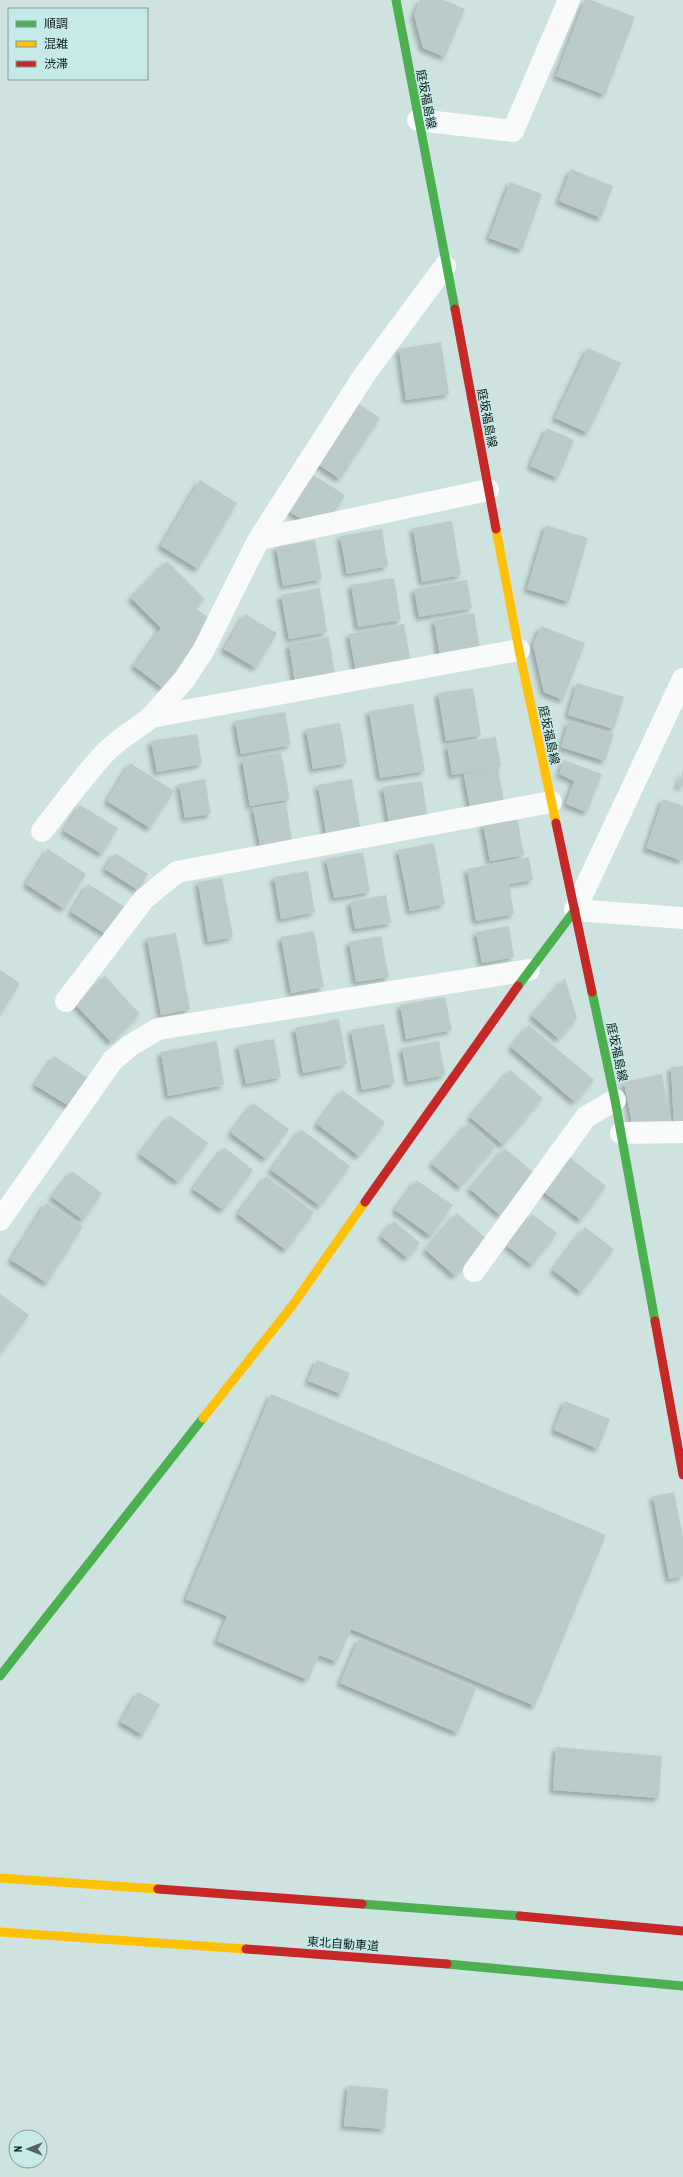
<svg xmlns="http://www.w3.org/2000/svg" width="683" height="2177" font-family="'Archivo Narrow','Noto Sans JP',sans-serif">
<defs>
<filter id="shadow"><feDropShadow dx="-3.5" dy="3.5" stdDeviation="2" flood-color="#0004"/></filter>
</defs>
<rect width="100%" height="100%" fill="#cee2e0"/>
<!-- building -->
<g fill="#bbcbca" filter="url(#shadow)">
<path d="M420,0H444L465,9L445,57L423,48L414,15Z"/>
<path d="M585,0H591L635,17L605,95L556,76Z"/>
<path d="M571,169L613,186L601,218L559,201Z"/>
<path d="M510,182L542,194L522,250L489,238Z"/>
<path d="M441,342L449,394L406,400L399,349Z"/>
<path d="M588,348L621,363L588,433L555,418Z"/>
<path d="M356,402L380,418L340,479L316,463Z"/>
<path d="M547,428L574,440L558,478L530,466Z"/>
<path d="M313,475L345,495L332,516L302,519L290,512Z"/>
<path d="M200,480L237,503L198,569L161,546Z"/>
<path d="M452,521L461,575L422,582L413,528Z"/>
<path d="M546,525L588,538L569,602L527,589Z"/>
<path d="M382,529L388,566L347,574L340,536Z"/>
<path d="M315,540L322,579L283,586L276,547Z"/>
<path d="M167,561L205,599L195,608L212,620L163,688L134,666L161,628L131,598Z"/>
<path d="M394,578L401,620L358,627L351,585Z"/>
<path d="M467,580L472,608L419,617L414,589Z"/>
<path d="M320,588L327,632L289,639L281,595Z"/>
<path d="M474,613L480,650L440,657L434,620Z"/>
<path d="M245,614L277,633L256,668L224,649Z"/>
<path d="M404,624L411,663L356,672L349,634Z"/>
<path d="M541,626L585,643L563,700L544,692L533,645Z"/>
<path d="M329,637L335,676L295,683L289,644Z"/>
<path d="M577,683L624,697L614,729L568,715Z"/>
<path d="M473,688L481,735L446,741L438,693Z"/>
<path d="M413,704L425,771L380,778L369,711Z"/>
<path d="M285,712L291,745L241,754L235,721Z"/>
<path d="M569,721L614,734L605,761L561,747Z"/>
<path d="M340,723L347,763L313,769L306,729Z"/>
<path d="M197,734L202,764L157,772L151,741Z"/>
<path d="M496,737L501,767L452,775L447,745Z"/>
<path d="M281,752L290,799L250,806L242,759Z"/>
<path d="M564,760L602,774L587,812L566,804L574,781L559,774Z"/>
<path d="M130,763L174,791L150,828L107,801Z"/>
<path d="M498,768L504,802L470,808L464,774Z"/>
<path d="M683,770V787L678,786Z"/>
<path d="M205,779L211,814L185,818L179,784Z"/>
<path d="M352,779L361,833L327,839L318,785Z"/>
<path d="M422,781L428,817L389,824L383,787Z"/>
<path d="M663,799L683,806V861L646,848Z"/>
<path d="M286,803L292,840L260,845L253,808Z"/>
<path d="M80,805L118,828L102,854L64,831Z"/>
<path d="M517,817L524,855L490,861L483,824Z"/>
<path d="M434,843L445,904L410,911L398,850Z"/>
<path d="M48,849L86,874L64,909L26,884Z"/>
<path d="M363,852L370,892L334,898L326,859Z"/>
<path d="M115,853L148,874L138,890L105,869Z"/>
<path d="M529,857L533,880L509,884L514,914L476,921L467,869Z"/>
<path d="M308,871L315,912L281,919L274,877Z"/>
<path d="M222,878L233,937L208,942L198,882Z"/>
<path d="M88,884L127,908L109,936L71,912Z"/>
<path d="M386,895L391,923L355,929L350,902Z"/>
<path d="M509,926L514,957L482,963L476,932Z"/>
<path d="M314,931L324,987L291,993L281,937Z"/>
<path d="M176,933L190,1009L161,1015L147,938Z"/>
<path d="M381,936L389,977L356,982L349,942Z"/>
<path d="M0,970L20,983L0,1015Z"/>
<path d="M105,976L140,1014L111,1042L75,1004Z"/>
<path d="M565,978L577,1018L559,1039L532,1016Z"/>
<path d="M445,997L452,1030L406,1039L400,1005Z"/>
<path d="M339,1019L347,1064L303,1073L295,1028Z"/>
<path d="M384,1024L395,1083L362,1090L351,1030Z"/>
<path d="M529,1025L594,1080L575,1102L511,1047Z"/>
<path d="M274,1039L281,1077L246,1084L238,1045Z"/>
<path d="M217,1041L224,1085L168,1096L161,1052Z"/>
<path d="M439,1041L445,1075L408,1082L402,1048Z"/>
<path d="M54,1056L88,1078L69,1106L35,1085Z"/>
<path d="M683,1066V1126H674L671,1067Z"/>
<path d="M510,1070L543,1098L503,1145L470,1117Z"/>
<path d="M662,1074L671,1121L633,1128L624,1082Z"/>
<path d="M342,1090L385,1122L359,1156L317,1124Z"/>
<path d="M253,1103L289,1129L266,1159L231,1133Z"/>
<path d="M170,1115L208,1143L178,1182L140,1154Z"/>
<path d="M468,1123L495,1147L460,1187L432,1164Z"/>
<path d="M301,1129L350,1166L320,1206L271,1170Z"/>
<path d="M224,1147L253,1170L223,1210L193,1189Z"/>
<path d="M505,1148L535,1174L500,1215L470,1189Z"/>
<path d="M568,1156L606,1186L581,1220L541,1190Z"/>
<path d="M72,1171L102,1193L83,1220L52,1197Z"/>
<path d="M266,1176L314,1212L286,1250L238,1214Z"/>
<path d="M416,1180L453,1205L431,1236L395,1210Z"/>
<path d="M46,1203L83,1226L47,1283L11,1260Z"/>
<path d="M457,1213L487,1239L455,1276L426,1250Z"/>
<path d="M532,1214L557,1233L532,1265L507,1246Z"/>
<path d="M394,1221L420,1243L407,1258L381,1236Z"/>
<path d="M585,1227L614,1249L581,1292L553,1270Z"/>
<path d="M0,1294L29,1315L0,1354Z"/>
<path d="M317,1360L350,1373L341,1394L308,1381Z"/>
<path d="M271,1394L606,1535L535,1706L351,1629L337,1662L319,1655L308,1680L217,1641L227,1616L186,1599Z"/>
<path d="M565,1401L610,1419L598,1449L554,1430Z"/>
<path d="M674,1492L683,1538V1576L669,1579L653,1496Z"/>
<path d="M359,1639L476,1688L458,1733L340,1683Z"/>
<path d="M138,1692L160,1704L143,1735L121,1722Z"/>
<path d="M556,1747L662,1756L659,1798L553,1790Z"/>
<path d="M348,2085L388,2089L385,2129L344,2126Z"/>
</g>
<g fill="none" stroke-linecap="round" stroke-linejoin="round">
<!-- street -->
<g stroke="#f8fbfa" stroke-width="22">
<path d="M418,120L513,131L569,0"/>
<path d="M259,539L488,490"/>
<path d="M683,679L575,910L683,918"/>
<path d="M151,717L184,680L203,651L259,539L365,374L445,266"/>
<path d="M42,831C62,806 81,779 103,755C117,739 135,731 151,717L519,650"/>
<path d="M66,1001L144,899L177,872L551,802"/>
<path d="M621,1133L683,1132"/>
<path d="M0,1220L113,1060L131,1045L158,1029L529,970"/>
<path d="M474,1271L586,1117L615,1100"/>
</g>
<!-- fast -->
<g stroke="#4caf50" stroke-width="9">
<path d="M396,0L455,309"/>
<path d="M518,986L575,910"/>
<path d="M592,992L615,1100L655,1321"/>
<path d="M0,1676L203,1418"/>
<path d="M362,1904L520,1916"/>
<path d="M447,1964L683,1986"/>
</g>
<!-- slow -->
<g stroke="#ffc107" stroke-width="9">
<path d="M496,529L519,650L556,823"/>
<path d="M203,1418L292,1306L365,1202"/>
<path d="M0,1878L158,1889"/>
<path d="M0,1932L246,1949"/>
</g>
<!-- jam -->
<g stroke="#c62828" stroke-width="9">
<path d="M455,309L496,529"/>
<path d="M556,823L592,992"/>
<path d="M365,1202L518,986"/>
<path d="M655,1321L683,1475"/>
<path d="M158,1889L362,1904"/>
<path d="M520,1916L683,1931"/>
<path d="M246,1949L447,1964"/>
</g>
</g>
<g text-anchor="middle" stroke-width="3" stroke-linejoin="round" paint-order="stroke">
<!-- street labels -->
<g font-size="12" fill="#12201f" stroke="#c6eae7">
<text transform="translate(426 99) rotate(79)" y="4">庭坂福島線</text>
<text transform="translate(487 418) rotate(79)" y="4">庭坂福島線</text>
<text transform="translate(549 735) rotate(78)" y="4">庭坂福島線</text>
<text transform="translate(617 1052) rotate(78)" y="4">庭坂福島線</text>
<text transform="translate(343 1944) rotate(4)" y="4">東北自動車道</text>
</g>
</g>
<!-- legend -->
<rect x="8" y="8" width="140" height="72" fill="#c6eae7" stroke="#7e9997"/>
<rect x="16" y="21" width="20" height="6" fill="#4caf50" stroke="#7e9997"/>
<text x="44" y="28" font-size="12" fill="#12201f">順調</text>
<rect x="16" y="41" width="20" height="6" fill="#ffc107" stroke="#7e9997"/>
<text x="44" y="48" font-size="12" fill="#12201f">混雑</text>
<rect x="16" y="61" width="20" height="6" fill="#c62828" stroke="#7e9997"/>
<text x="44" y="68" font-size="12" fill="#12201f">渋滞</text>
<!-- north arrow -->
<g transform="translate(28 2149) rotate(270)"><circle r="19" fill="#c6eae7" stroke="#7e9997"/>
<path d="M0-3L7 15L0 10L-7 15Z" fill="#546463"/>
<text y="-6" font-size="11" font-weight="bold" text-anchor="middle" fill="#12201f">N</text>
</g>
</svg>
